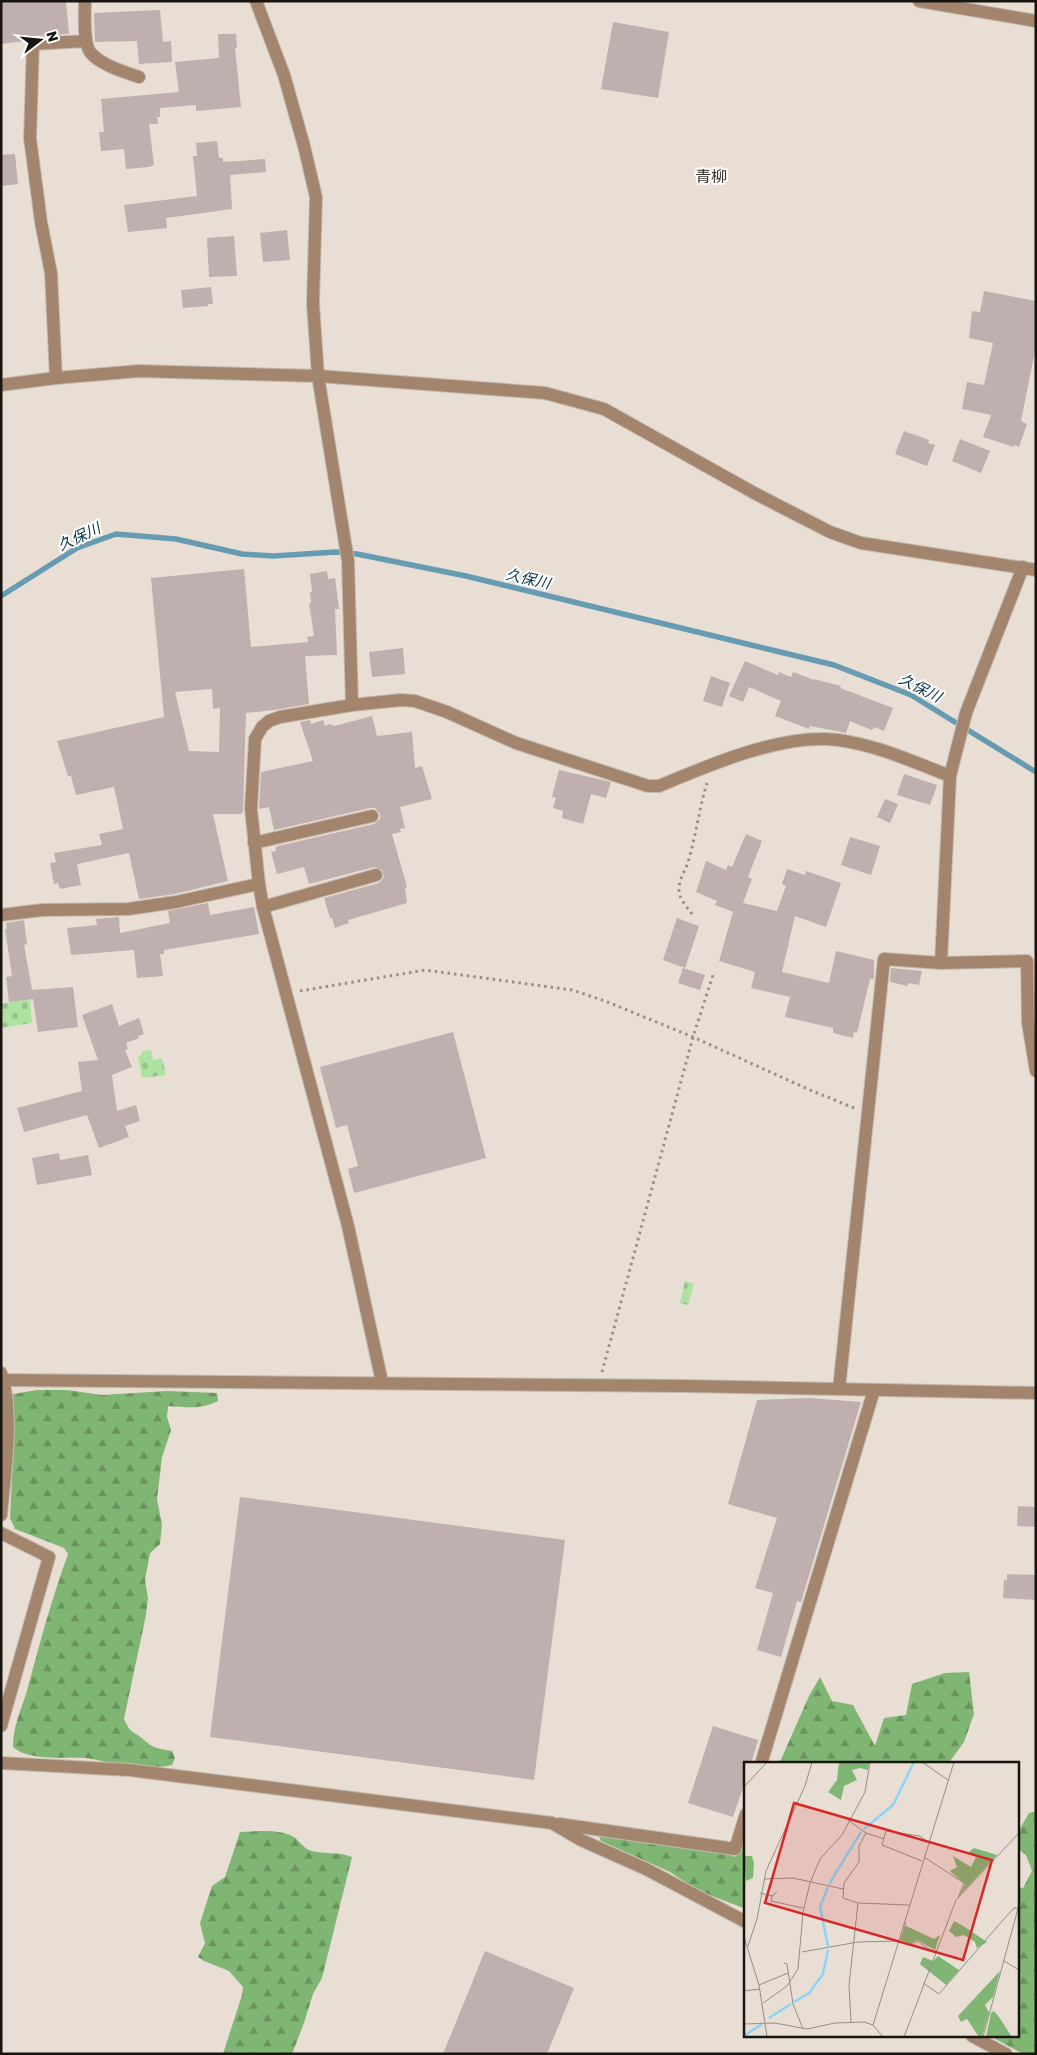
<svg xmlns="http://www.w3.org/2000/svg" width="1037" height="2055" font-family="Rubik,'Noto Sans JP',sans-serif">
<defs>
<pattern id="forest-firs" width="22" height="20" patternUnits="userSpaceOnUse" patternTransform="scale(1.25)"><rect width="22" height="20" fill="#80b673"/><path d="M5 1l3.5 6h-7zM16 11l3.5 6h-7z" fill="#68935d"/></pattern>
<pattern id="cemetery-stones" width="16" height="16" patternUnits="userSpaceOnUse" patternTransform="scale(1.25)"><rect width="16" height="16" fill="#aee2a2"/><path d="M2 7V4a2 2 0 0 1 4 0v3zM10 15v-3a2 2 0 0 1 4 0v3z" fill="#95c18a"/></pattern>
</defs>
<rect width="100%" height="100%" fill="#e9ded4"/>
<!-- forest -->
<g fill="url(#forest-firs)">
<path d="M37,1390H67L102,1395L167,1391L217,1393L218,1401C200,1410 187,1407 168,1406L167,1417L171,1430L162,1457L157,1499L162,1525L160,1544L150,1553L145,1580L148,1598L146,1615L124,1719C131,1734 132,1730 143,1739C154,1749 157,1748 172,1751L175,1758L172,1765C158,1768 141,1769 126,1766C112,1764 98,1759 84,1758C64,1757 28,1761 13,1747C13,1724 22,1709 28,1687C40,1642 52,1598 68,1554L64,1548L15,1529L10,1518L13,1455V1394Z"/>
<path d="M969,1672L974,1714L964,1742L948,1764H779L809,1696L820,1677L832,1701L853,1705L875,1746L884,1718L906,1715L912,1684L945,1673Z"/>
<path d="M1036,1811V2054H1023L990,2036H1018V1887L1023,1888L1032,1871L1026,1855L1018,1849V1832L1029,1813Z"/>
<path d="M259,1831C271,1831 283,1831 294,1837C299,1841 303,1847 309,1850C323,1855 337,1851 352,1857L322,1978L313,1994L304,2023L292,2054H223L242,1995L243,1987L229,1971L204,1961L198,1957L205,1943L200,1923L212,1886L225,1877L240,1832Z"/>
<path d="M597,1832L637,1835L675,1834L735,1857L746,1839V1909L699,1891L670,1872L601,1841Z"/>
</g>
<!-- cemetery -->
<g fill="url(#cemetery-stones)">
<path d="M30,996L32,1023L1,1028V1004L17,1001V998Z"/>
<path d="M151,1050L153,1060L162,1058L166,1075L142,1078L138,1056L142,1055V1051Z"/>
<path d="M685,1281L694,1284L688,1305L680,1303Z"/>
</g>
<g fill="none" stroke-linecap="round" stroke-linejoin="round">
<!-- stream -->
<path stroke="#679bb1" stroke-width="5.5" d="M1,596L77,548L116,534L176,539L242,554L273,556L336,552L357,554L466,576L834,665L911,695L1036,772"/>
</g>
<!-- building -->
<g fill="#bfafae" fill-rule="evenodd">
<path d="M1,1H66L69,34L33,36L25,41L1,44Z"/>
<path d="M160,10L163,42L171,41L172,62L139,64L137,41L95,42L94,13Z"/>
<path d="M613,22L669,32L658,98L601,89Z"/>
<path d="M218,34H236L237,48H235L241,107L196,111V105L160,108V117H157L158,124H149L154,165L149,167L126,169L124,149L101,151L99,132H104L101,99L179,92L175,62L219,58Z"/>
<path d="M217,141L219,158H223V162L265,159L266,172L230,175L232,209L166,218L167,228L128,232L124,205L197,196L193,156H197L196,143Z"/>
<path d="M15,154L18,184L1,186V155Z"/>
<path d="M287,230L290,260L263,262L260,233Z"/>
<path d="M234,236L237,276L209,277L207,238Z"/>
<path d="M211,287L213,304H208V306L183,308L181,290Z"/>
<path d="M984,291L1036,301V346L1021,421L1027,424L1019,447L1014,445V447L983,437L991,415L962,409L967,382L984,385L993,343L969,338L972,311L980,312Z"/>
<path d="M904,431L929,440L928,443L935,445L927,466L895,454Z"/>
<path d="M960,439L990,451L981,473L952,461Z"/>
<path d="M244,569L251,647L308,642L307,637L314,636L309,603H311L310,592H312L310,574L327,571L328,579L335,578L339,609H335L337,655L305,656L309,704L274,710L246,713L243,812L241,814H213L228,881L175,894L139,899L129,853L77,864L81,885L60,889L58,883L54,884L50,863L56,862L54,853L102,845L99,834L123,829L114,787L76,795L71,776H68L57,741L164,717L151,578ZM212,689L213,709L220,708L219,752L189,751L175,692Z"/>
<path d="M403,648L405,674L372,677L369,652Z"/>
<path d="M745,661L778,675L779,672L791,677L793,672L814,680V679L841,686L840,688L893,708L884,731L874,727L872,730L850,721L846,733L810,726L809,729L775,716L781,701L749,687L743,702L729,696Z"/>
<path d="M711,676L730,683L722,707L703,701Z"/>
<path d="M372,716L377,736L412,732L415,768L422,766L432,799L400,807L405,828L400,829L401,832L392,834L407,887L405,888L407,903L348,920L349,923L335,928L332,918H330L324,898L379,883L384,877L382,870L374,867L309,884L304,867L277,874L271,852L276,851L275,848L278,846L374,824L380,819V814L375,808H370L274,830L269,807L259,809L261,772L313,761L300,722L310,720L311,724L323,720L325,726L330,724L334,726Z"/>
<path d="M559,770L611,782L606,798L591,794L583,824L562,818L563,811L553,808L556,798L552,797Z"/>
<path d="M904,774L937,785L930,805L897,795Z"/>
<path d="M885,799L898,804L890,823L877,817Z"/>
<path d="M746,834L762,841L748,877L752,879L743,903L777,911L786,886L782,884L787,869L805,875L806,871L841,883L826,927L795,916L782,972L829,983L836,951L874,960V979H870L857,1033L854,1032L853,1038L833,1033V1028L785,1017L790,997L751,988L755,972L719,961L733,912L715,905L717,901L696,892L706,861L726,870L728,865L732,867Z"/>
<path d="M850,837L880,846L871,875L841,865Z"/>
<path d="M208,903L210,915L254,907L259,934L164,950V954H160L163,976L137,978L134,950L71,955L67,928L97,925L96,919L119,917L120,933L170,923L168,911Z"/>
<path d="M677,918L699,926L685,968L663,960Z"/>
<path d="M24,920L27,944L24,945L33,995L32,990L73,987L78,1027L38,1032L33,999L9,1002L6,977L12,976L5,929H7L6,923Z"/>
<path d="M683,968L705,975L700,990L678,983Z"/>
<path d="M891,968L922,971L919,985L908,983V986L890,982Z"/>
<path d="M112,1004L119,1026L139,1018L144,1034L138,1036L139,1038L126,1043L128,1049L125,1050L132,1067L112,1075L117,1111L136,1105L140,1121L125,1126L129,1137L99,1148L87,1115L24,1132L17,1108L82,1091L78,1062L98,1060L82,1015Z"/>
<path d="M453,1032L486,1158L354,1193L348,1169L358,1166L347,1125L336,1128L320,1067Z"/>
<path d="M59,1153L60,1160L88,1155L92,1175L37,1185L32,1158Z"/>
<path d="M810,1398L861,1402L801,1602L797,1601L781,1657L757,1650L773,1593L755,1588L777,1518L728,1504L757,1400Z"/>
<path d="M240,1497L565,1540L534,1780L210,1737Z"/>
<path d="M1018,1506L1036,1507V1527L1017,1526Z"/>
<path d="M1007,1574L1036,1575V1600L1003,1598L1004,1580H1007Z"/>
<path d="M713,1726L758,1740L751,1764H746V1779L733,1817L688,1803Z"/>
<path d="M485,1951L574,1988L547,2054H443Z"/>
</g>
<g fill="none" stroke-linecap="round" stroke-linejoin="round">
<defs>
<g id="minor">
<path d="M85,1C85,14 83,42 90,52C100,65 125,72 139,77"/>
<path d="M256,1L284,75L304,146L316,197L313,304L318,376L348,561L352,705"/>
<path d="M919,1L1036,21"/>
<path d="M56,378L51,273L41,222L30,138L33,44L86,41"/>
<path d="M1,385L56,378L139,371L173,372L318,376L545,393L604,409L756,494L830,532L861,543L1036,570"/>
<path d="M254,843L372,816"/>
<path d="M263,907L376,875"/>
<path d="M1,915L42,910L128,909L176,902L259,884"/>
<path d="M941,963L950,776L966,713L1023,567"/>
<path d="M1,1373C14,1411 5,1474 1,1515"/>
<path d="M1,1380L686,1386L1036,1393"/>
<path d="M382,1382L348,1226L263,907L259,884L251,809L255,739L262,727L269,721L280,717L352,705L401,700L415,701L447,712L516,743L648,786H659C707,766 774,737 826,739C868,741 911,761 950,776"/>
<path d="M839,1389L884,959L941,963L1027,961L1028,1023L1036,1071"/>
<path d="M1,1533L49,1557L1,1726"/>
<path d="M1,1763L129,1770L552,1823L581,1840L646,1869L746,1922"/>
<path d="M761,1764L874,1390"/>
<path d="M559,1824L735,1849L746,1814"/>
<path d="M972,2036L1006,2054"/>
</g>
</defs>
<!-- minor casing -->
<use href="#minor" stroke="#c3bab1" stroke-width="14"/>
<!-- path -->
<g stroke="#979088" stroke-width="3" stroke-dasharray="2.5 4" stroke-linecap="butt">
<path d="M692,914C687,907 680,900 679,891C678,880 685,872 688,862C696,836 699,809 707,783"/>
<path d="M300,991L425,970L572,990L605,1001L693,1037L810,1090L854,1108"/>
<path d="M602,1372L693,1037L713,975"/>
</g>
<!-- minor -->
<use href="#minor" stroke="#a3856d" stroke-width="12"/>
</g>
<g text-anchor="middle" stroke-width="4" stroke-linejoin="round" paint-order="stroke">
<!-- water labels -->
<g font-size="15" font-style="italic" fill="#043445" stroke="#fff">
<text transform="translate(79 537) rotate(-25)" y="5">久保川</text>
<text transform="translate(528 579) rotate(13)" y="5">久保川</text>
<text transform="translate(920 688) rotate(27)" y="5">久保川</text>
</g>
<!-- quarter labels -->
<g font-size="16" fill="#3d352d" stroke="#fff">
<text x="711" y="182">青柳</text>
</g>
</g>
<!-- overview -->
<g transform="translate(744 1762)">
<rect width="275" height="275" fill="#e9ded4"/>
<path d="M95,0H125L124,8L116,6L108,8L113,18L100,24L97,38L84,30L93,18ZM230,86L253,93L215,134L221,122L206,109L213,105L209,94L227,105L232,95L225,90ZM0,94H8L10,101L9,116L2,119ZM162,159V164L190,177L196,173L191,188L173,178L168,182L156,178ZM210,159L221,165L243,180L233,186L231,180L220,173L212,175L205,169ZM194,194L215,208L202,223L176,202L179,195L189,199ZM256,209L249,235L241,243L245,251L238,275H235L223,257L217,260L214,254ZM250,249L255,255L268,275H242L247,251Z" fill="#80b673"/>
<path fill="none" stroke="#89d5f6" stroke-width="2.5" d="M120,67L149,43L170,0M85,122L117,70M84,125L76,145L84,184M50,240L65,231L79,212L84,188M25,256L47,242M0,274L18,262"/>
<path fill="none" stroke="#958e86" stroke-width="1" d="M178,0L204,18M0,25L23,0M104,58L122,71L140,77M122,71L115,84V100L100,121L99,136L114,141L165,143M180,95L220,121L214,136M178,99L138,83L142,69L176,74L184,80M20,117L49,116L99,127M16,131L28,134L33,130M28,134L27,139L59,146M0,175L15,223L23,275M4,184L13,157L22,109L61,24L68,0M58,190L114,180L154,179L169,184L173,179L191,191M260,199L275,208M40,201L43,202L49,242L59,267M179,221L195,232L259,158L270,146H274M15,223L44,211M0,229L16,227M19,241L43,224L54,207L59,150L66,121L76,97L98,73L121,30L126,0M107,260L105,223L114,141M0,262L31,261L63,267L91,261L120,260L129,263L139,275M129,263L210,0M160,275L212,138L275,71M239,275L275,143"/>
<path fill="#d62828" fill-opacity="0.15" stroke="#d62828" stroke-width="2.5" d="M50,41L248,98L219,198L21,141Z"/>
<rect width="275" height="275" fill="none" stroke="#181511" stroke-width="2.5"/>
</g>
<!-- border -->
<rect width="1037" height="2055" fill="none" stroke="#181511" stroke-width="5"/>
<!-- north arrow -->
<g transform="translate(40 40) rotate(74)" stroke="#ffffff" stroke-width="4" paint-order="stroke">
<path d="M0-4L9 19L0 12L-9 19Z" fill="#181511"/>
<text y="-8" font-size="14" font-weight="bold" text-anchor="middle" fill="#181511">N</text>
</g>
</svg>
